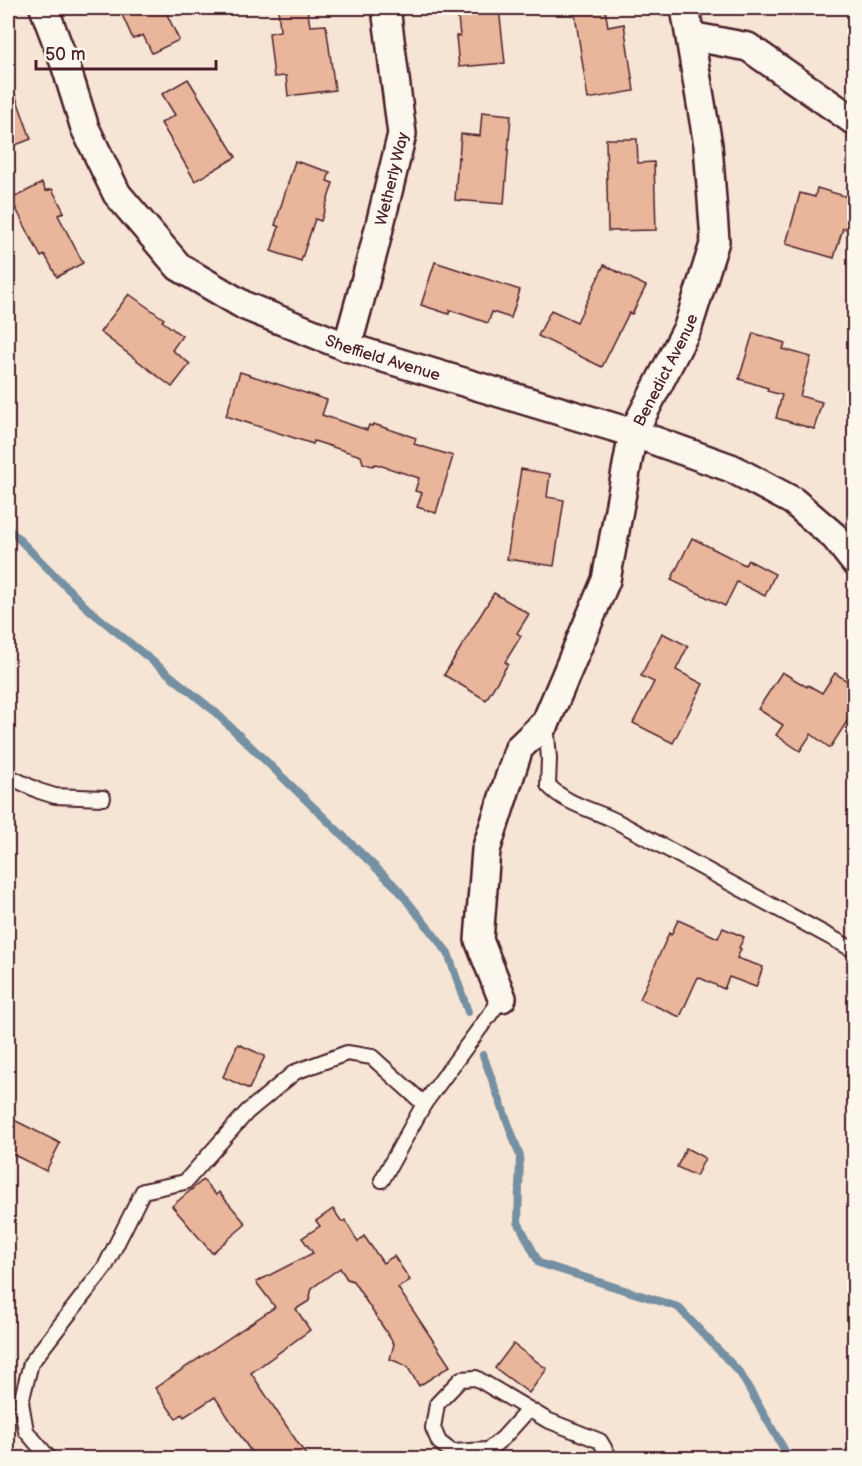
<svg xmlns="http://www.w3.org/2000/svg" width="862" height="1466" font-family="'Balsamiq Sans',sans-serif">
<rect width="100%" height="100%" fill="#f6e4d4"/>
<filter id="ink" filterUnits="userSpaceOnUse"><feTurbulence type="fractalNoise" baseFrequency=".0167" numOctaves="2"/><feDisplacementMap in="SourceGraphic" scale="12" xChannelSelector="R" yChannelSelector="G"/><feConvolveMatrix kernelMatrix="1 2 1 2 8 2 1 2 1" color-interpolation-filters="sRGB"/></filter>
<g filter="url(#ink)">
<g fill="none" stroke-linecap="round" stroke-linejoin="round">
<!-- stream -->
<g stroke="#7490a2" stroke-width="8">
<path d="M8,528L87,608L214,711L397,888L448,953L468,1012"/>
<path d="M483,1055L520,1156L518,1222L539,1263L678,1307L740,1373L789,1458"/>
</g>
</g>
<!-- building -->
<g fill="#e9b69b" stroke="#4a1f2b" stroke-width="1.5">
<path d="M119,8H164L179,40L152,53L143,35L133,39Z"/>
<path d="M278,8H307L310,26L326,25L335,90L288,96L286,76L274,77L269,33L280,31Z"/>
<path d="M457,8H499L505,63L459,67L456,36H460Z"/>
<path d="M574,8H605L608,27L624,24L634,91L588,99Z"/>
<path d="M188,79L236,157L195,181L161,123L175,115L162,94Z"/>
<path d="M10,80L31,139L8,148V81Z"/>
<path d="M482,112L511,115L504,204L455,200L458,157L459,158L461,134L480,136Z"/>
<path d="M606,139H637L638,163L654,162L656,230L608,231Z"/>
<path d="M295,161L330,172L327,181L333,183L321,221L315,219L301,261L271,251L279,227L275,225Z"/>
<path d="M42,183L46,191L52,189L64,212L58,215L83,263L57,277L45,255L41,257L11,199Z"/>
<path d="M817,188L855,199V231L843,228L834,258L786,244L800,193L815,197Z"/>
<path d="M435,262L520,290L511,318L492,312L488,323L450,310L449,314L421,305Z"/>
<path d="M604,265L646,286L632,314L629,313L602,367L538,336L551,310L577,322Z"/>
<path d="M129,294L164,319L162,321L182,336L172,350L190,364L172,387L100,332Z"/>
<path d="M753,333L785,343L783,349L811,357L800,396L822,402L814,429L776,418L782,395L767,391L768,388L739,379Z"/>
<path d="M240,372L327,400L322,415L367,430L369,425L372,426L373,424L416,438L414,444L453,456L436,513L417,507L422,493L415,491L419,478L376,464L372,466L363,463L361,456L314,441L313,444L226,416Z"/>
<path d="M521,469L550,474L547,497L564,500L554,566L507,559Z"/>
<path d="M692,538L745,565L748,560L775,574L765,596L737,582L725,606L671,580Z"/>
<path d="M494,593L529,614L517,633L521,636L505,662L508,664L486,700L444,675Z"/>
<path d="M662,633L688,646L676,670L703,684L673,743L633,723L654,682L641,676Z"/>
<path d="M782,672L807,687L808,685L822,693L835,673L855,686V709L830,748L811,734L800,751L776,735L783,725L758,709Z"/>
<path d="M678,920L718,938L723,928L744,937L739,948L741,949L737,958L763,967L756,987L729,977L724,989L698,977L680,1017L640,999L669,933L671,935Z"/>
<path d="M238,1044L265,1056L249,1089L223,1077Z"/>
<path d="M8,1117L60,1143L46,1171L8,1152Z"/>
<path d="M686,1148L705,1158L696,1176L677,1167Z"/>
<path d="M203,1180L216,1195L219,1192L246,1224L212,1253L172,1206Z"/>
<path d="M333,1209L342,1222L345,1220L358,1242L364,1236L383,1263L394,1256L410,1280L398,1288L450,1366L419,1386L407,1366L390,1359L394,1344L353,1281L347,1279L340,1268L312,1288L309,1301L296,1309L310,1330L251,1373L308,1458H255L215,1397L184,1417L182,1414L176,1419L155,1388L275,1307L256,1282L313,1253L302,1238L320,1226L316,1221Z"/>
<path d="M513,1344L547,1369L529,1393L495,1368Z"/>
</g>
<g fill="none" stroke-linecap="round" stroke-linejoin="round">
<defs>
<g id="service">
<path d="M546,722L549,759L548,785C565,804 594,810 616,821C696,864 775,907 854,950"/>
<path d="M8,776L39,791L55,796L103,798"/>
<path d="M424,1104L502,998"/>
<path d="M529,1409L503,1438L488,1450L452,1452L439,1442L433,1428L437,1404L461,1379L476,1378L547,1420L600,1441L610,1458"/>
<path d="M49,1458L26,1431L21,1402L31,1363L105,1267L143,1191L185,1182L247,1112L295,1072L347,1053L372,1057L424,1104L382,1180"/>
</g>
<g id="minor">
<path id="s1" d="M44,8L66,67L85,128L117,194L179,267L245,306L347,347L633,433L731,468L793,501L835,537L854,561"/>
<path d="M690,36L748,47L854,121"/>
<path id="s2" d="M347,347L374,249L402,134L386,8"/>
<path id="s3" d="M502,998L479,940L486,850L519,748L546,722L606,580L633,433L688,327L715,241L708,145L685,8"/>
</g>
</defs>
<!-- service casing -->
<use href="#service" stroke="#4a1f2b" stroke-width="18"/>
<!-- minor casing -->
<use href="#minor" stroke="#4a1f2b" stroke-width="32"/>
<!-- service -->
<use href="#service" stroke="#fbf7ec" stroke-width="14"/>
<!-- minor -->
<use href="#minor" stroke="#fbf7ec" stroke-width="27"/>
</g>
</g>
<g text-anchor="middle" stroke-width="4.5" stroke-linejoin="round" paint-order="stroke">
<!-- street labels -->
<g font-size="16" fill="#4a1f2b" stroke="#fbf7ec">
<text dy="6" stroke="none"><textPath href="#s2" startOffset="174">Wetherly Way</textPath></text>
<text dy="6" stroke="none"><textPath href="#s1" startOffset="520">Sheffield Avenue</textPath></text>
<text dy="6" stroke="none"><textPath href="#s3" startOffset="672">Benedict Avenue</textPath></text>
</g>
</g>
<!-- margin -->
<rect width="862" height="1466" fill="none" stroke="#fbf7ec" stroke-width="30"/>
<rect x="15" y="15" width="832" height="1436" fill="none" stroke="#4a1f2b" stroke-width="2" filter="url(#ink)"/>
<!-- scale -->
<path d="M36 60v9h180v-9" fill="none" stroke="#4a1f2b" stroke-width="3"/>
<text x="45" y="60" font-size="18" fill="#4a1f2b" stroke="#fbf7ec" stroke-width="4.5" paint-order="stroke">50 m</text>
</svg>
